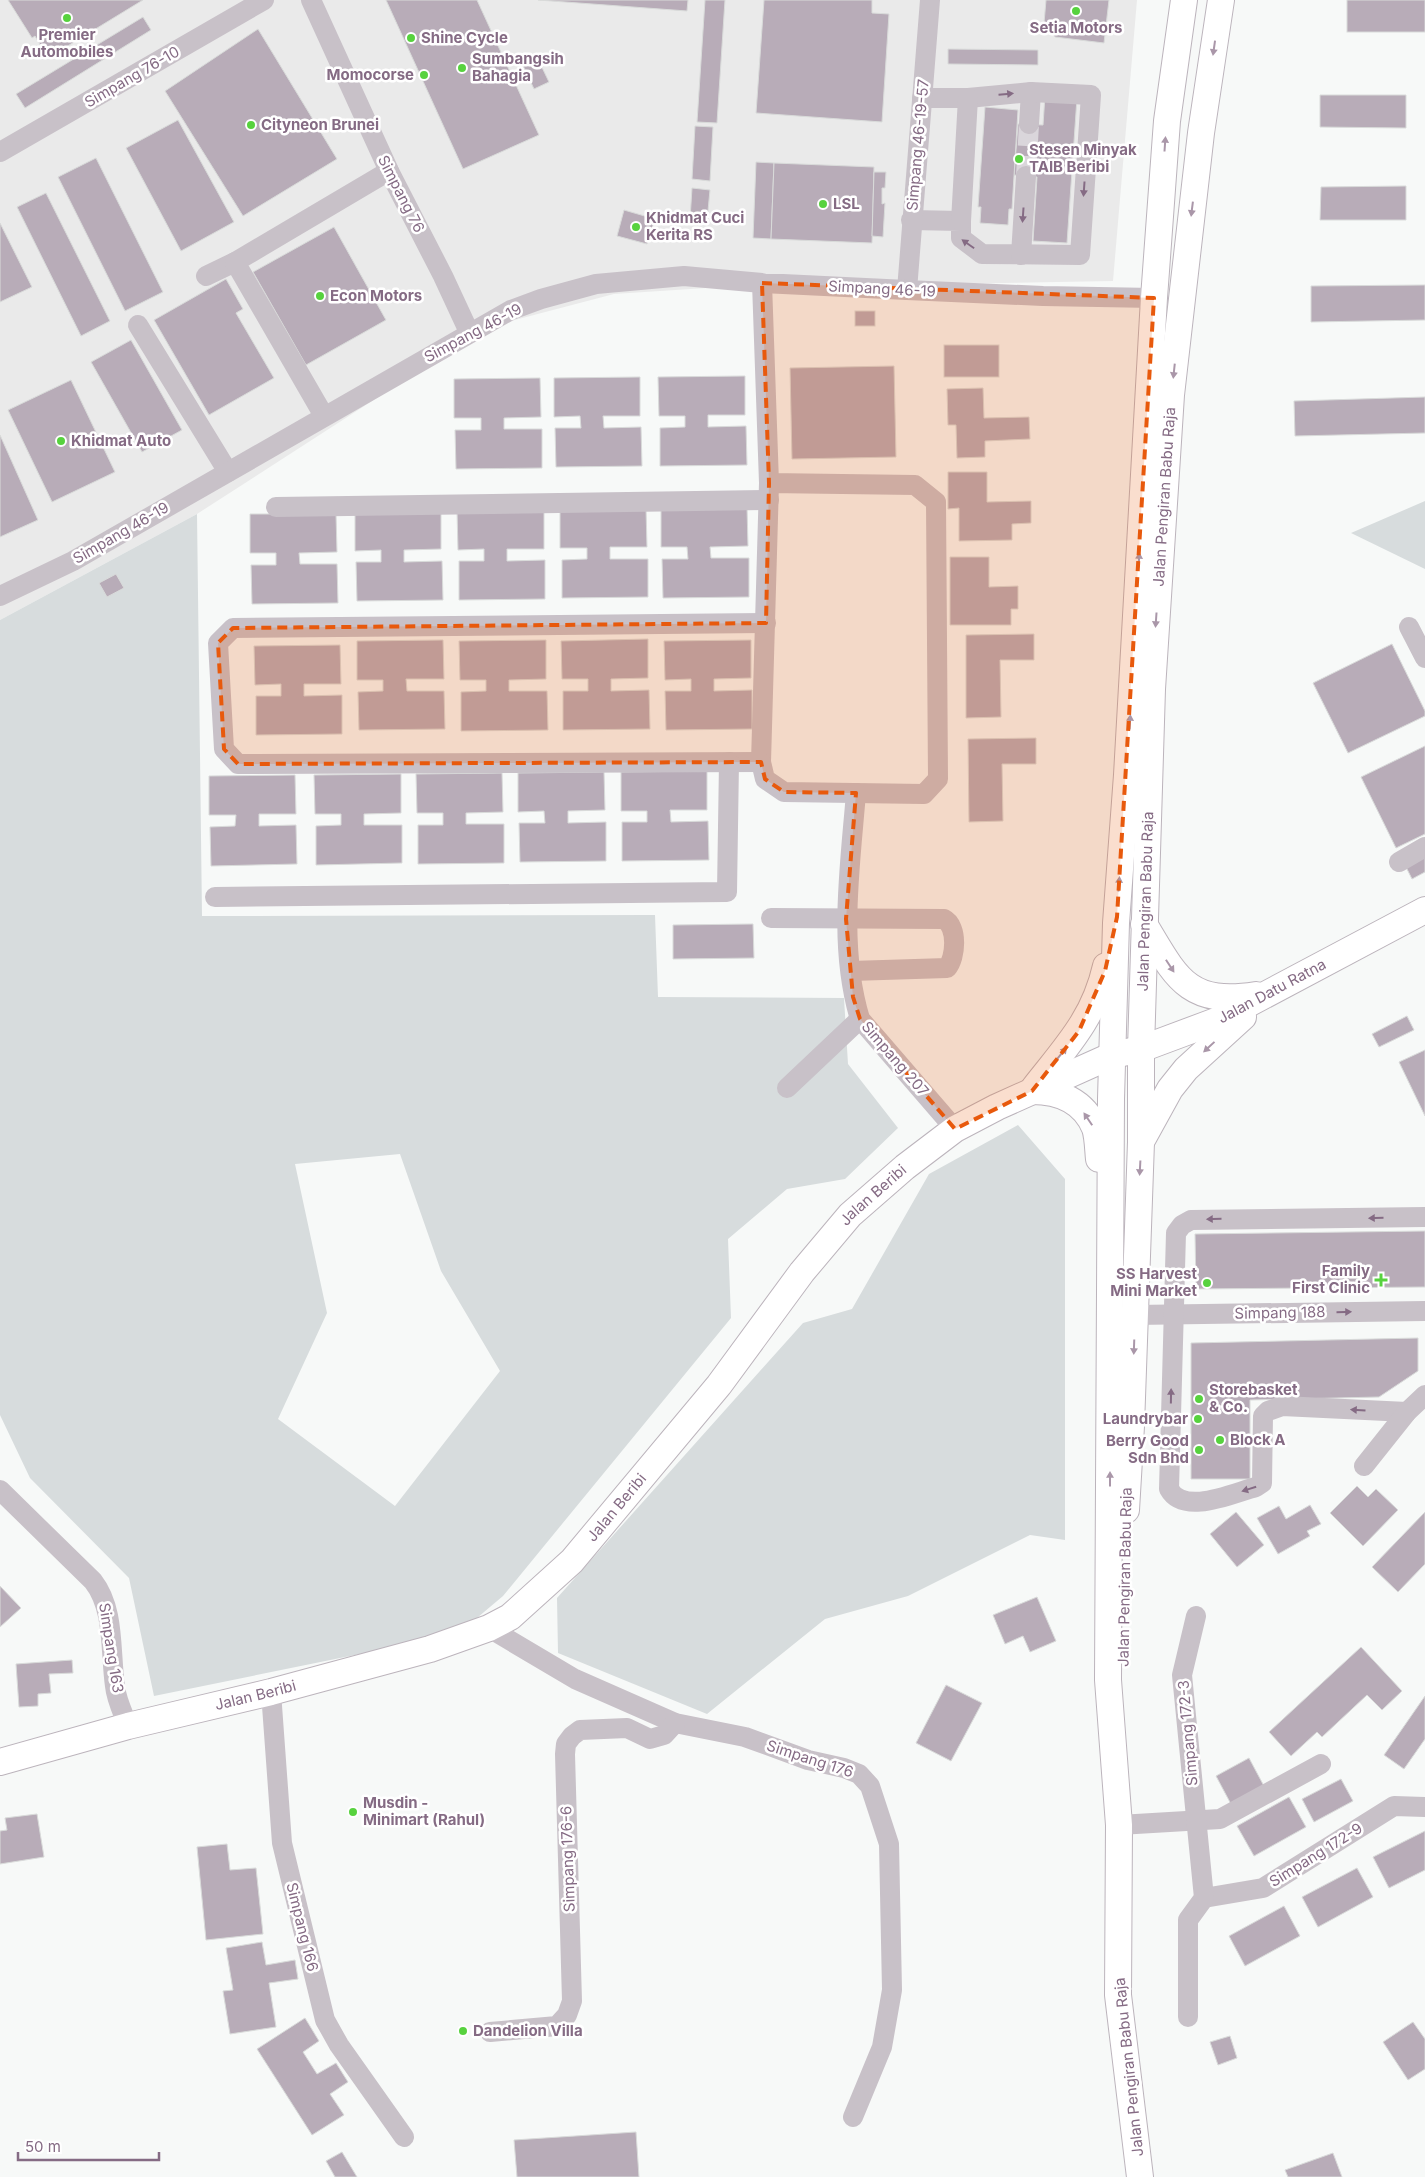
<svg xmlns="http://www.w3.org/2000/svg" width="1425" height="2177" font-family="Inter,sans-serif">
<rect width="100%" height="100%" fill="#f7f9f8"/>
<!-- built -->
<path fill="#eaeaea" d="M0,0H1137L1113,281L706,288L614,294L511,321L431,363L197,514L0,620Z"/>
<!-- green -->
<g fill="#d7dcdd" fill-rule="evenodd">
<path d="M1425,501V569L1351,533Z"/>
<path d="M197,514L202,916L655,915L658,997L844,998L848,1064L898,1128L845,1179L787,1189L728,1239L731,1318L503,1596L471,1623L409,1644L154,1696L129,1578L30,1478L0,1415V620ZM400,1154L441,1271L500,1371L395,1506L278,1419L327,1313L295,1164Z"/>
<path d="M1018,1125L1065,1179V1540L1030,1535L908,1596L825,1619L707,1714L558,1653L557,1598L803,1323L852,1309L929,1174Z"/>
</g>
<!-- building -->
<g fill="#b8acb8" stroke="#d9dbda">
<path d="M8,0H143L48,58L35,36L32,38Z"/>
<path d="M386,0H477L539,135L463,169Z"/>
<path d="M538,0H688L687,11Z"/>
<path d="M705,0H725L717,123L697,122Z"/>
<path d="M764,0H872V13L889,14L882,122L756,113Z"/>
<path d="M1046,0H1109L1104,43L1055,37L1044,23Z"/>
<rect x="1347" y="0" width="78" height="32"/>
<path d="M143,17L151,30L25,108L16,94Z"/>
<path d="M258,29L337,159L243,216L165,91Z"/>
<path d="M948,49L1038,50V65L948,64Z"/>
<path d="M519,57L538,59L549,82L534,89Z"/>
<path d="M1045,95L1077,98L1067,243L1033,241L1037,177L1014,175L1018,124L1043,125Z"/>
<path d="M1320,95H1406V128L1320,127Z"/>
<path d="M985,107L1018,110L1012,209H1009L1008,225L980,223L981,207H978Z"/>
<path d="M178,120L234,222L181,251L126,148Z"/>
<path d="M695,126L713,127L710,181L692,179Z"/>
<path d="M96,158L163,292L125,311L58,177Z"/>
<path d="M756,162L774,163L771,239L753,238Z"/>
<path d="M774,163L874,167L872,243L771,239Z"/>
<path d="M874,172H886L885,188H882V204L885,203L883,237L872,236Z"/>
<path d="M1406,186V220H1320L1321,187Z"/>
<path d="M692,188L710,190L707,221L690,219Z"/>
<path d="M46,193L110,321L81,336L17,207Z"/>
<path d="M624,210L655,219L647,244L617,236Z"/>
<path d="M0,223L32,287L0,302Z"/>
<path d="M334,227L386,320L306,365L253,272Z"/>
<path d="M226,279L243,309L236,313L274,378L209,415L154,320Z"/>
<path d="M1425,285V320L1311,322V286Z"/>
<rect x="855" y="311" width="20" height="15"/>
<path d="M131,340L182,430L142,452L91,362Z"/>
<rect x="944" y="345" width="55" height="32"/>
<path d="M894,366L896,457L792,459L790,368Z"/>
<path d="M745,376V415H708V427L746,426L747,465L660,466V428L685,427V416H659L658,377Z"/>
<path d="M640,377V416H603L604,428L641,427L642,466L556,467L555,428H581L580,416L554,417V378Z"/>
<path d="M540,378L541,417L504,418V429H542V468L456,469L455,430H481V418H454V379Z"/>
<path d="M71,380L115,472L52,502L8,410Z"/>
<path d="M983,388L984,418L1029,417L1030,439L985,441V457L957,458L956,425H948L947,389Z"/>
<path d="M1425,397V433L1295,436L1294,401Z"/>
<path d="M0,435L38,520L0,537Z"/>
<path d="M948,472H987V502L1031,501V523L1012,524V540L959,541V508L948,509Z"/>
<path d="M747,507L748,546L710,547L711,558H749V597L663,598L662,559H688L687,547H661V508Z"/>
<path d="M646,508L647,547H610V559H648V597L562,598V560L587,559V548H560V509Z"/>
<path d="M544,510V549H507V561L545,560V599L459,600V561H484V549L458,550L457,511Z"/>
<path d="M441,511V549L404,550V562L442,561L443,600L357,601L356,562H381V550L355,551V512Z"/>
<path d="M250,514H336L337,552L299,553L300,564H337L338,603L252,604L251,565H276V553H250Z"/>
<path d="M950,557H989V587L1018,586V609H1011V625H950Z"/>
<path d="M116,574L124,588L107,597L99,583Z"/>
<path d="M1034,634V660H1000L1001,717L966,718V635Z"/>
<path d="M648,639V678L611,679V691L649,690L650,729L563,730V691H588V679H562L561,641Z"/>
<path d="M443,640L444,679H406L407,691H444L445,729L359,730L358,692L383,691V680H357V641Z"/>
<path d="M546,640V679L509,680V691H547L548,730L461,731V692L486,691V680H460L459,641Z"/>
<path d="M751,640V678L714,679V691L752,690V729L666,730L665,691H691V679L665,680L664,641Z"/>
<path d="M1392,644L1425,711V716L1348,753L1313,683Z"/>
<path d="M340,645L341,684H304V696L342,695V734L256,735V696H281V684L255,685L254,646Z"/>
<path d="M1036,738V764H1002L1003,821L969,822L968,739Z"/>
<path d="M1425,746V834L1396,848L1361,777Z"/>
<path d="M707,771V810H670L671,822L708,821L709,860L622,861V822H647V811H621V772Z"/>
<path d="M604,772L605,810L568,811V823L606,822V861L520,862L519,823H545L544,811L518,812V773Z"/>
<path d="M502,773L503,812L466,813V824H504V863L418,864V825H443V813H417L416,774Z"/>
<path d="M401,774V813L364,814V825H402V863L316,865V826L341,825V814H315L314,775Z"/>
<path d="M295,775L296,814H259V826L296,825L297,864L211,866L210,827L235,826L236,815H209V776Z"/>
<path d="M1425,855V872L1412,879L1405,865Z"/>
<path d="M753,924L754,958L673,959V925Z"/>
<path d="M1407,1016L1414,1030L1379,1047L1372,1034Z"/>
<path d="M1425,1050V1116L1399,1062Z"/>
<path d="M1425,1231V1287L1196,1289L1195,1234Z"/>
<path d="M1418,1338V1371L1379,1397L1250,1400V1479H1191V1343Z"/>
<path d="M1357,1486L1368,1497L1376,1489L1398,1510L1363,1546L1330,1513Z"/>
<path d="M1310,1505L1321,1524L1307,1531L1310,1536L1278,1554L1257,1518L1279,1506L1286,1519Z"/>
<path d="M1236,1512L1264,1545L1237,1567L1210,1534Z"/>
<path d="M1425,1512V1564L1398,1592L1372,1567Z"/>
<path d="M0,1586L21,1608L0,1627Z"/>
<path d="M1037,1597L1056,1641L1030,1652L1023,1636L1005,1644L993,1615Z"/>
<path d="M1361,1647L1402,1691L1382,1710L1367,1695L1322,1737L1317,1732L1291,1756L1269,1732Z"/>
<path d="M72,1660L73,1673L49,1674L51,1693L38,1694V1706L19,1707L16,1664Z"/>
<path d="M946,1685L982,1703L951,1761L916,1743Z"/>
<path d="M1425,1696V1739L1404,1769L1384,1755Z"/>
<path d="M1249,1758L1265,1788L1232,1806L1216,1776Z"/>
<path d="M1341,1779L1353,1801L1314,1822L1302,1799Z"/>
<path d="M1289,1797L1306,1827L1254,1856L1237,1826Z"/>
<path d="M37,1814L44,1857L0,1864V1831L7,1830L5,1818Z"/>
<path d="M1425,1831V1870L1389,1888L1373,1857Z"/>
<path d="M227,1844L230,1870L256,1868L263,1934L206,1940L197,1847Z"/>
<path d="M1357,1868L1373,1897L1318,1927L1302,1897Z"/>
<path d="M1284,1906L1300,1936L1245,1966L1229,1936Z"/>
<path d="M262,1942L266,1965L295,1960L298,1979L269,1983L276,2027L230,2034L223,1991L233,1990L226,1948Z"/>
<path d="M305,2018L319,2041L303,2052L317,2074L336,2063L348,2082L330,2094L344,2115L312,2135L257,2049Z"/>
<path d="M1413,2022L1425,2039V2069L1408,2080L1383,2042Z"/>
<path d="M1230,2036L1237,2058L1218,2065L1210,2042Z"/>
<path d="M636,2132L639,2177H517L514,2140Z"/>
<path d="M342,2152L357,2177H335L326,2161Z"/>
<path d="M1333,2153L1342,2177H1288L1285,2170Z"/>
</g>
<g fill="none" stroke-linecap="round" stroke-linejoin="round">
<!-- minor-tunnel -->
<path stroke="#dad6db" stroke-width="20" stroke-dasharray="20 10" stroke-linecap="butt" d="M1026,176L1029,124"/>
<defs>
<g id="major">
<path d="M1144,924C1176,977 1187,1006 1256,995"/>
<path d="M1034,1088C1066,1047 1094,1019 1106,966"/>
<path d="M1032,1091C1059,1091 1084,1101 1095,1128C1098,1137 1098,1150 1099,1159"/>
<path d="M1143,1138L1170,1089L1186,1069L1243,1017"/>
<path id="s1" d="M1126,1510L1131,1426L1141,1142V1049L1152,689L1171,395L1201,133L1221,0"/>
<path id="s2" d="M0,1762L128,1726L271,1692L430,1649L489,1628L510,1617L572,1561L719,1385L802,1272L850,1215L905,1167L955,1129L997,1107L1113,1055L1141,1049L1216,1021L1425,910"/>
<path d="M1140,2177L1118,1995L1119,1825L1108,1680L1111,1099L1116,923L1127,775L1154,298L1167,121L1184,0"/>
</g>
</defs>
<!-- major casing -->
<use href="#major" stroke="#bcb4bc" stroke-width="28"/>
<!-- minor -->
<g stroke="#c8c1c8" stroke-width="20">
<path d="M311,0L389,171L443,276L469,332"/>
<path d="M1029,124L1031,92"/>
<path d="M0,152L264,0"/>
<path d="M911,220L961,221V238L982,254L1080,255L1091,95L1031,92L968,98H922"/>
<path d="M961,221L968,98"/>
<path d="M1021,255L1026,176"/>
<path d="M206,276L235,262"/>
<path d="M762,283L769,483L761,762L765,779L784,792L924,794L938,779L936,502L915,485L769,483"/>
<path d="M907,290L930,0"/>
<path d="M138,325L228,472"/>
<path d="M324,416L235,262L389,171"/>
<path d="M276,507L769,500"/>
<path d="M0,596L73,561L511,310L541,299L596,284L684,276L762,283L907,290L1043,296L1154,298"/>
<path d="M1409,627L1425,658"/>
<path d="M761,762L238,764L224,749L218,643L233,628L766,623"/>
<path d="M856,793C850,868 838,946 860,1019L955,1129"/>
<path d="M1399,862L1425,847"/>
<path d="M215,897L727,892L729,762"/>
<path d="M771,918L944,919C958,926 956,958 947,968L851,971"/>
<path d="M787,1088L860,1019"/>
<path d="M1135,1315L1425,1311"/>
<path d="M1407,1412L1282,1406L1268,1411L1263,1416L1262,1483L1256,1487C1233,1493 1184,1516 1169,1489L1176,1233L1182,1225L1191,1220L1425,1217"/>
<path d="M1364,1466L1407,1412L1425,1395"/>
<path d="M0,1490L93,1581C115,1609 110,1651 115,1686C116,1699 123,1713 128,1726"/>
<path d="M489,1628L575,1679L675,1723L745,1737L808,1760L844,1768L859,1774L870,1786L889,1844L892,1990L882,2047L853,2117"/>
<path d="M271,1692L282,1843L325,2020L339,2045L404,2137"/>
<path d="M1119,1825L1220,1819L1321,1764"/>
<path d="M1204,1898L1263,1888L1394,1806L1425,1807"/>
<path d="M1188,2017V1920L1204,1898L1182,1675L1196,1616"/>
<path d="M490,2032L557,2026L567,2015L572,2001L565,1754L566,1744L572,1736L580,1730L627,1728L650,1739L664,1735L675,1723"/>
</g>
<!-- major -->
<use href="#major" stroke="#fff" stroke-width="26"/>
</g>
<!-- one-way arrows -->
<defs><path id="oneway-solid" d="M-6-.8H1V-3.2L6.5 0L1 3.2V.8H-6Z" transform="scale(1.25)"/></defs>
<g fill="#aa97a9">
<use href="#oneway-solid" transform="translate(1214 48) rotate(98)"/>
<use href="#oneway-solid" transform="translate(1165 144) rotate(-86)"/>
<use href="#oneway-solid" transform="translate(1192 209) rotate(97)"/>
<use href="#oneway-solid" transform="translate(1174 371) rotate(96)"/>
<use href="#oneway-solid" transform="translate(1139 560) rotate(-87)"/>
<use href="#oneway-solid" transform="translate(1156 620) rotate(94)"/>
<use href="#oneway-solid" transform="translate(1130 722) rotate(-87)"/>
<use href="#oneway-solid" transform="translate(1119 884) rotate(-86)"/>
<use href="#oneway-solid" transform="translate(1170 966) rotate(57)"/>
<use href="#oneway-solid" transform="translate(1209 1047) rotate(137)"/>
<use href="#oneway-solid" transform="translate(1062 1053) rotate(-51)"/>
<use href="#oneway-solid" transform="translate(1088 1119) rotate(-124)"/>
<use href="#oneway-solid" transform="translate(1140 1168) rotate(93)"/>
<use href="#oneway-solid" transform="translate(1134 1347) rotate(92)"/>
<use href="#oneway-solid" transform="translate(1110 1479) rotate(-90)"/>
</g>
<g fill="#856b84">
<use href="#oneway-solid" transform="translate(1006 94) rotate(-5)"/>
<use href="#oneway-solid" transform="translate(1084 189) rotate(94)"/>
<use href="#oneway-solid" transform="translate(1023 215) rotate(94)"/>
<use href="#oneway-solid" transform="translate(968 244) rotate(-145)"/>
<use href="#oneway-solid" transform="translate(1376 1218) rotate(179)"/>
<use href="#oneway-solid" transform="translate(1214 1219) rotate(179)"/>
<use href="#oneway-solid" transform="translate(1344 1312) rotate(-1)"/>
<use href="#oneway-solid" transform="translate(1171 1396) rotate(-89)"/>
<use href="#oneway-solid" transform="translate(1358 1410) rotate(-177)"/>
<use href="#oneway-solid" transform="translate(1249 1489) rotate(163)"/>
</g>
<!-- marked area -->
<path fill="#e8590c" fill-opacity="0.2" stroke="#e8590c" stroke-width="4" stroke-dasharray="10 6" stroke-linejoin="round" d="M762,283L1154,298L1117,917L1105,971L1079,1031L1032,1091L955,1129L860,1019L853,997L846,919L856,793L784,792L765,779L761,762L238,764L224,749L218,643L233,628L766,623L769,483Z"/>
<!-- markers -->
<g fill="#57d23e" stroke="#fff" stroke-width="2">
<circle cx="1076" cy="11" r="5"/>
<circle cx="67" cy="18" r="5"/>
<circle cx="411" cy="38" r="5"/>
<circle cx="462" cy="68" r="5"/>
<circle cx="424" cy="75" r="5"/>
<circle cx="251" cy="125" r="5"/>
<circle cx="1019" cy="159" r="5"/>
<circle cx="823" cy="204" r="5"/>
<circle cx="636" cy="227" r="5"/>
<circle cx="320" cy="296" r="5"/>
<circle cx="61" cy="441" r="5"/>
<path d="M1378.5 1272.5h5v5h5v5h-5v5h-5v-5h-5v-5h5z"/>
<circle cx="1207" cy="1283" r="5"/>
<circle cx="1199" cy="1399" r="5"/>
<circle cx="1198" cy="1419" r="5"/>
<circle cx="1220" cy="1440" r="5"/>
<circle cx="1199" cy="1450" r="5"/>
<circle cx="353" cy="1812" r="5"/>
<circle cx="463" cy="2031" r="5"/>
</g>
<g text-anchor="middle" stroke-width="5" stroke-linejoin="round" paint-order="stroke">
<!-- poi labels -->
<g font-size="15" font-weight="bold" fill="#856b84" stroke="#fff" text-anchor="start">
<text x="1076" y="33" text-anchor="middle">Setia Motors</text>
<text x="67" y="40" text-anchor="middle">Premier<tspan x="67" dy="17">Automobiles</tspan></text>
<text x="421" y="43">Shine Cycle</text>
<text x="472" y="64">Sumbangsih<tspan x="472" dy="17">Bahagia</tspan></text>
<text x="414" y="80" text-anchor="end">Momocorse</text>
<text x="261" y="130">Cityneon Brunei</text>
<text x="1029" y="155">Stesen Minyak<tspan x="1029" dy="17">TAIB Beribi</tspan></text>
<text x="833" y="209">LSL</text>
<text x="646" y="223">Khidmat Cuci<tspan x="646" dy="17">Kerita RS</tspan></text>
<text x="330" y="301">Econ Motors</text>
<text x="71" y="446">Khidmat Auto</text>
<text x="1370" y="1276" text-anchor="end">Family<tspan x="1370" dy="17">First Clinic</tspan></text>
<text x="1197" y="1279" text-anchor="end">SS Harvest<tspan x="1197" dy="17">Mini Market</tspan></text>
<text x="1209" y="1395">Storebasket<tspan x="1209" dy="17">&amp; Co.</tspan></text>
<text x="1188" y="1424" text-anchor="end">Laundrybar</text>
<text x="1230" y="1445">Block A</text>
<text x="1189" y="1446" text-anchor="end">Berry Good<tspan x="1189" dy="17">Sdn Bhd</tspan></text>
<text x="363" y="1808">Musdin -<tspan x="363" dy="17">Minimart (Rahul)</tspan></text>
<text x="473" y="2036">Dandelion Villa</text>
</g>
<!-- street labels -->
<g font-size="15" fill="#856b84" stroke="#fff">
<text transform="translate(132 77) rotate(-30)" y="5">Simpang 76-10</text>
<text transform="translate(918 145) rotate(-85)" y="5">Simpang 46-19-57</text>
<text transform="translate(401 194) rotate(63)" y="5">Simpang 76</text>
<text transform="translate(882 289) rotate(3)" y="5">Simpang 46-19</text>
<text transform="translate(473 333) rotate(-28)" y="5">Simpang 46-19</text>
<text dy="5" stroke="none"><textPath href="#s1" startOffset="1014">Jalan Pengiran Babu Raja</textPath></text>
<text transform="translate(121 533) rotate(-30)" y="5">Simpang 46-19</text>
<text dy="5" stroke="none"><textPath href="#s1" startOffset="609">Jalan Pengiran Babu Raja</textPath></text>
<text dy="5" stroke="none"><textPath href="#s2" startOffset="1541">Jalan Datu Ratna</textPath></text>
<text transform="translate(895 1059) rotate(49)" y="5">Simpang 207</text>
<text dy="5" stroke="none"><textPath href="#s2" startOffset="1089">Jalan Beribi</textPath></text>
<text transform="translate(1280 1313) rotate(-1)" y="5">Simpang 188</text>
<text dy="5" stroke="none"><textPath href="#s2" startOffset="684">Jalan Beribi</textPath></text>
<text transform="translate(1125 1577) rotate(-89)" y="5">Jalan Pengiran Babu Raja</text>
<text transform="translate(111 1648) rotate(81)" y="5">Simpang 163</text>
<text dy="5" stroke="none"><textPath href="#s2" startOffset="264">Jalan Beribi</textPath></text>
<text transform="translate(1188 1733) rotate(-95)" y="5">Simpang 172-3</text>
<text transform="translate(810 1759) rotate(18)" y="5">Simpang 176</text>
<text transform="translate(1316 1855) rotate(-32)" y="5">Simpang 172-9</text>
<text transform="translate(568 1859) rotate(-92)" y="5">Simpang 176-6</text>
<text transform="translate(302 1927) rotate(76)" y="5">Simpang 166</text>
<text transform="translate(1129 2067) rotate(-96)" y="5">Jalan Pengiran Babu Raja</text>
</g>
</g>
<!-- scale -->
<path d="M18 2152v8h141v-8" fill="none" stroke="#856b84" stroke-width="2.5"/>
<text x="25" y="2152" font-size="15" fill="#856b84" stroke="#ffffff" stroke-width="4" paint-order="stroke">50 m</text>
</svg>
